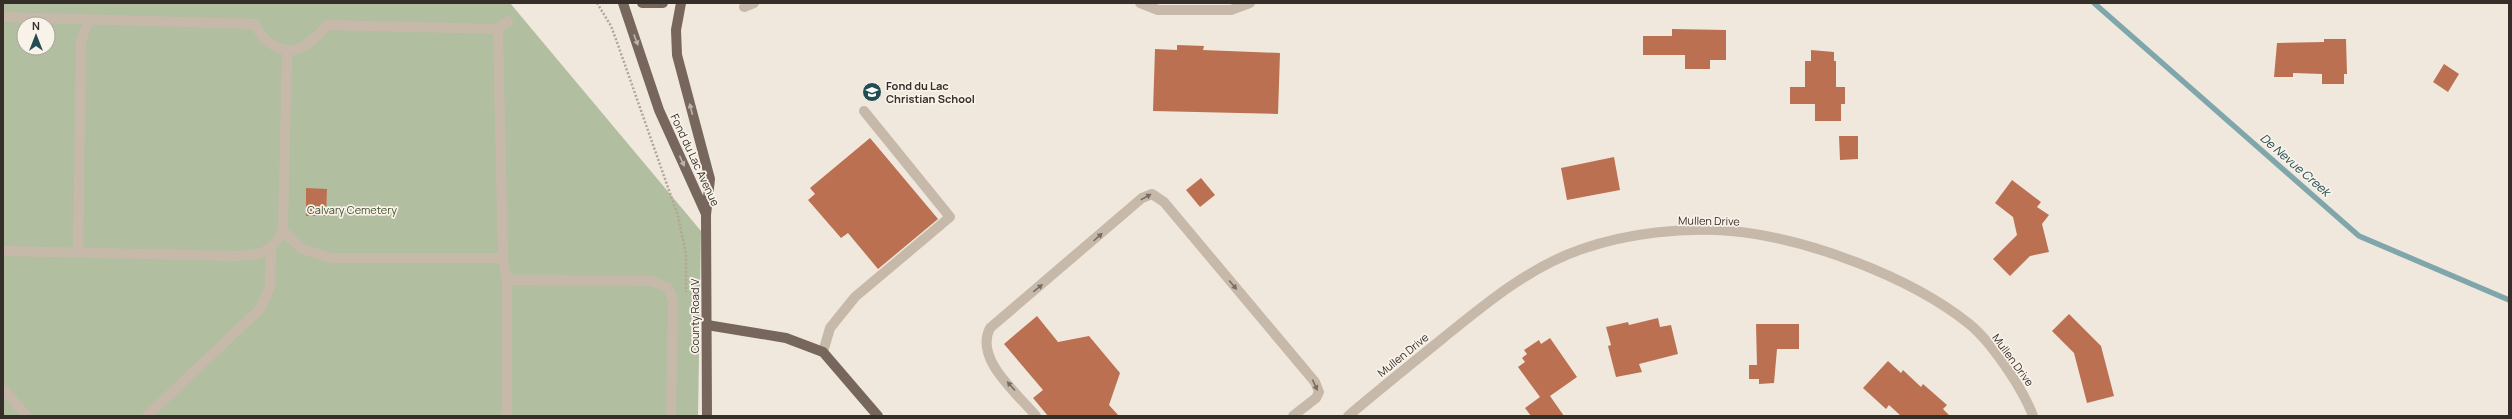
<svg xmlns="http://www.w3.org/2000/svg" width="2512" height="419" font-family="Manrope,sans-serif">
<rect width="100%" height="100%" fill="#f0e8dd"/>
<!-- green -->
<path fill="#b1be9f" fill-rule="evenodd" d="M3,3H510L701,231L698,416H3ZM24,24H48V48H24Z"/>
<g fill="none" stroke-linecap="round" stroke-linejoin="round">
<!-- stream -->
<path stroke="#7fa6aa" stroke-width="5.5" d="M2094,3L2359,236L2509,300"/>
</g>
<!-- building -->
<g fill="#bb7151">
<path d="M1672,29L1726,30V60H1710V69H1685V55H1643V36H1672Z"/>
<path d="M2324,39H2346L2347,74H2344V84H2322V74L2293,73V77H2274L2277,43L2324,42Z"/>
<path d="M1177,45L1204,46L1203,50L1280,53L1278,114L1153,111L1155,49L1177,50Z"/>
<path d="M1811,50L1834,52V61H1836V87H1845V104H1841V121H1815V104H1790V87H1805V61H1811Z"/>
<path d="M2444,64L2459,74L2448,92L2433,82Z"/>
<path d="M1839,136H1858V159L1840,160Z"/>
<path d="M870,138L938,219L878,269L848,233L841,238L808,200L815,194L810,188Z"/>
<path d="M1614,157L1620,190L1567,200L1561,168Z"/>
<path d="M1201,178L1215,195L1200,207L1186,190Z"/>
<path d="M2012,180L2041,202L2037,207L2049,215L2042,224L2049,252L2030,256L2010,276L1993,259L2017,235L2013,217L1995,203Z"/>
<path d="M306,188L327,189L326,216H306Z"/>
<path d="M2069,314L2101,346L2114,396L2087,403L2074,353L2052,331Z"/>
<path d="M1037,316L1058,342L1089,336L1120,373L1109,405L1119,416H1048L1033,398L1043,390L1004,344Z"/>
<path d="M1658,318L1660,327L1671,325L1678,354L1639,364L1642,372L1616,377L1608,346L1611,345L1606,327L1628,322L1629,325Z"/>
<path d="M1756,324H1799V349H1777L1774,383L1759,384V379H1749V365H1757Z"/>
<path d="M1550,338L1577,377L1550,396L1564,416H1531L1525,408L1540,397L1518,367L1525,362L1522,358L1527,354L1524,350L1539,340L1541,344Z"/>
<path d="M1888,361L1901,373L1903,370L1921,387L1923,384L1947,405L1943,409L1950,416H1901L1889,405L1886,409L1863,388Z"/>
</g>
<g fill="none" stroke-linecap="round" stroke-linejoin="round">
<!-- path -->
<path stroke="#b3a495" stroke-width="2.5" stroke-dasharray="2 2" stroke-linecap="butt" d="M597,3L611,26L618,45L678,216L686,254V292"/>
<!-- minor -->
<g stroke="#c7b9aa" stroke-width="10">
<path d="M1140,3L1158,10H1231L1250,3"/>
<path d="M744,7L754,3"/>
<path d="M3,17L255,24C261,39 280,55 297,49C309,45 319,34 327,25L498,29"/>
<path d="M508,21L498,29L503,258L507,280L652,281L668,288L673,300L671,416"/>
<path d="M283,231L302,249L331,258H503"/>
<path d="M3,251L238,256C261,255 274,252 283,229L287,50"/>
<path d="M78,253L81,41L89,20"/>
<path d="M823,352L830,328L855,297L950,217L864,111"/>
<path d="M3,389L27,416"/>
<path d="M147,416L261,308L270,286L271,248"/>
<path d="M507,416V280"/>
<path d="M1036,416C1017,393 974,359 990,328L1142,198L1152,194L1164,202L1315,382L1319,392L1316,398L1293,416"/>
<path d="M1348,416C1379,390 1411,364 1442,339C1485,304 1529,267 1582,249C1628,233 1683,227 1731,231C1806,238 1909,276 1968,323C1991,341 2023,389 2033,416"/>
</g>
<!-- major -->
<g stroke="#76665c" stroke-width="10">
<path d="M623,3L659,110L706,214"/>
<path d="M642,3H663"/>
<path d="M681,3L676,30L677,55L710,179L706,215L707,416"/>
<path d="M707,325L786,338L823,352L878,416"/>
</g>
</g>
<!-- one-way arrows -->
<defs><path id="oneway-solid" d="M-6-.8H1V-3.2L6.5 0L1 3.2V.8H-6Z"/></defs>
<g fill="#beb3aa">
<use href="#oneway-solid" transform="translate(636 40) rotate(69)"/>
<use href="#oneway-solid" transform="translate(691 109) rotate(-104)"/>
<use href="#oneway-solid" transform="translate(682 161) rotate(65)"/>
</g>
<g fill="#776d63">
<use href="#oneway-solid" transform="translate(1146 197) rotate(-29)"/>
<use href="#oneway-solid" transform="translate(1098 237) rotate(-42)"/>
<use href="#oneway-solid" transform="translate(1233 285) rotate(50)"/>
<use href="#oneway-solid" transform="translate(1038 288) rotate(-39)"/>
<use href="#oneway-solid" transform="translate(1315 385) rotate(65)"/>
<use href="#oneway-solid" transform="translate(1011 386) rotate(-131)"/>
</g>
<!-- icons -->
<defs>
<symbol id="school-disc" viewBox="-11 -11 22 22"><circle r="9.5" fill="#224d53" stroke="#f8f2e9"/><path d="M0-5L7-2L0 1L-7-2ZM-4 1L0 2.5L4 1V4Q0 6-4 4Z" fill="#fff"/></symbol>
</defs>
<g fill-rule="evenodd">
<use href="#school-disc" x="861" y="81" width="22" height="22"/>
</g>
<g text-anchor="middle" stroke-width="3.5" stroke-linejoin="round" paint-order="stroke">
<!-- poi labels -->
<g font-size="11" font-weight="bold" fill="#352e29" stroke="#f8f2e9" text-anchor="start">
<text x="886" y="90">Fond du Lac<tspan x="886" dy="13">Christian School</tspan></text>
</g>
<!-- street labels -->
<g font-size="11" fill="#352e29" stroke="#f8f2e9">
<text transform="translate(695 160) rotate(65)" y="4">Fond du Lac Avenue</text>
<text transform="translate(1709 221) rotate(1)" y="4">Mullen Drive</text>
<text transform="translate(695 316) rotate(-90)" y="4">County Road V</text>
<text transform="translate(1403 355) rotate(-39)" y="4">Mullen Drive</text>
<text transform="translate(2013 360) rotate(54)" y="4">Mullen Drive</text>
</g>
<!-- park labels -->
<g font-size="11" fill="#43512f" stroke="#f8f2e9">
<text x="352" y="214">Calvary Cemetery</text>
</g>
<!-- water labels -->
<g font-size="12" font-style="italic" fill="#224d53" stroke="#f8f2e9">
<text transform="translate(2295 165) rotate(41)" y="4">De Nevue Creek</text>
</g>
</g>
<!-- border -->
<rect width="2512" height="419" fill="none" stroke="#352e29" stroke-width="8"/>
<!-- north arrow -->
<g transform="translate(36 36)"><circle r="19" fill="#f8f2e9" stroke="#aaa49c"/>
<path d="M0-3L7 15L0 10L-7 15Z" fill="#224d53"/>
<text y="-6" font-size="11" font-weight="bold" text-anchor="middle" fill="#352e29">N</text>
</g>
</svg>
